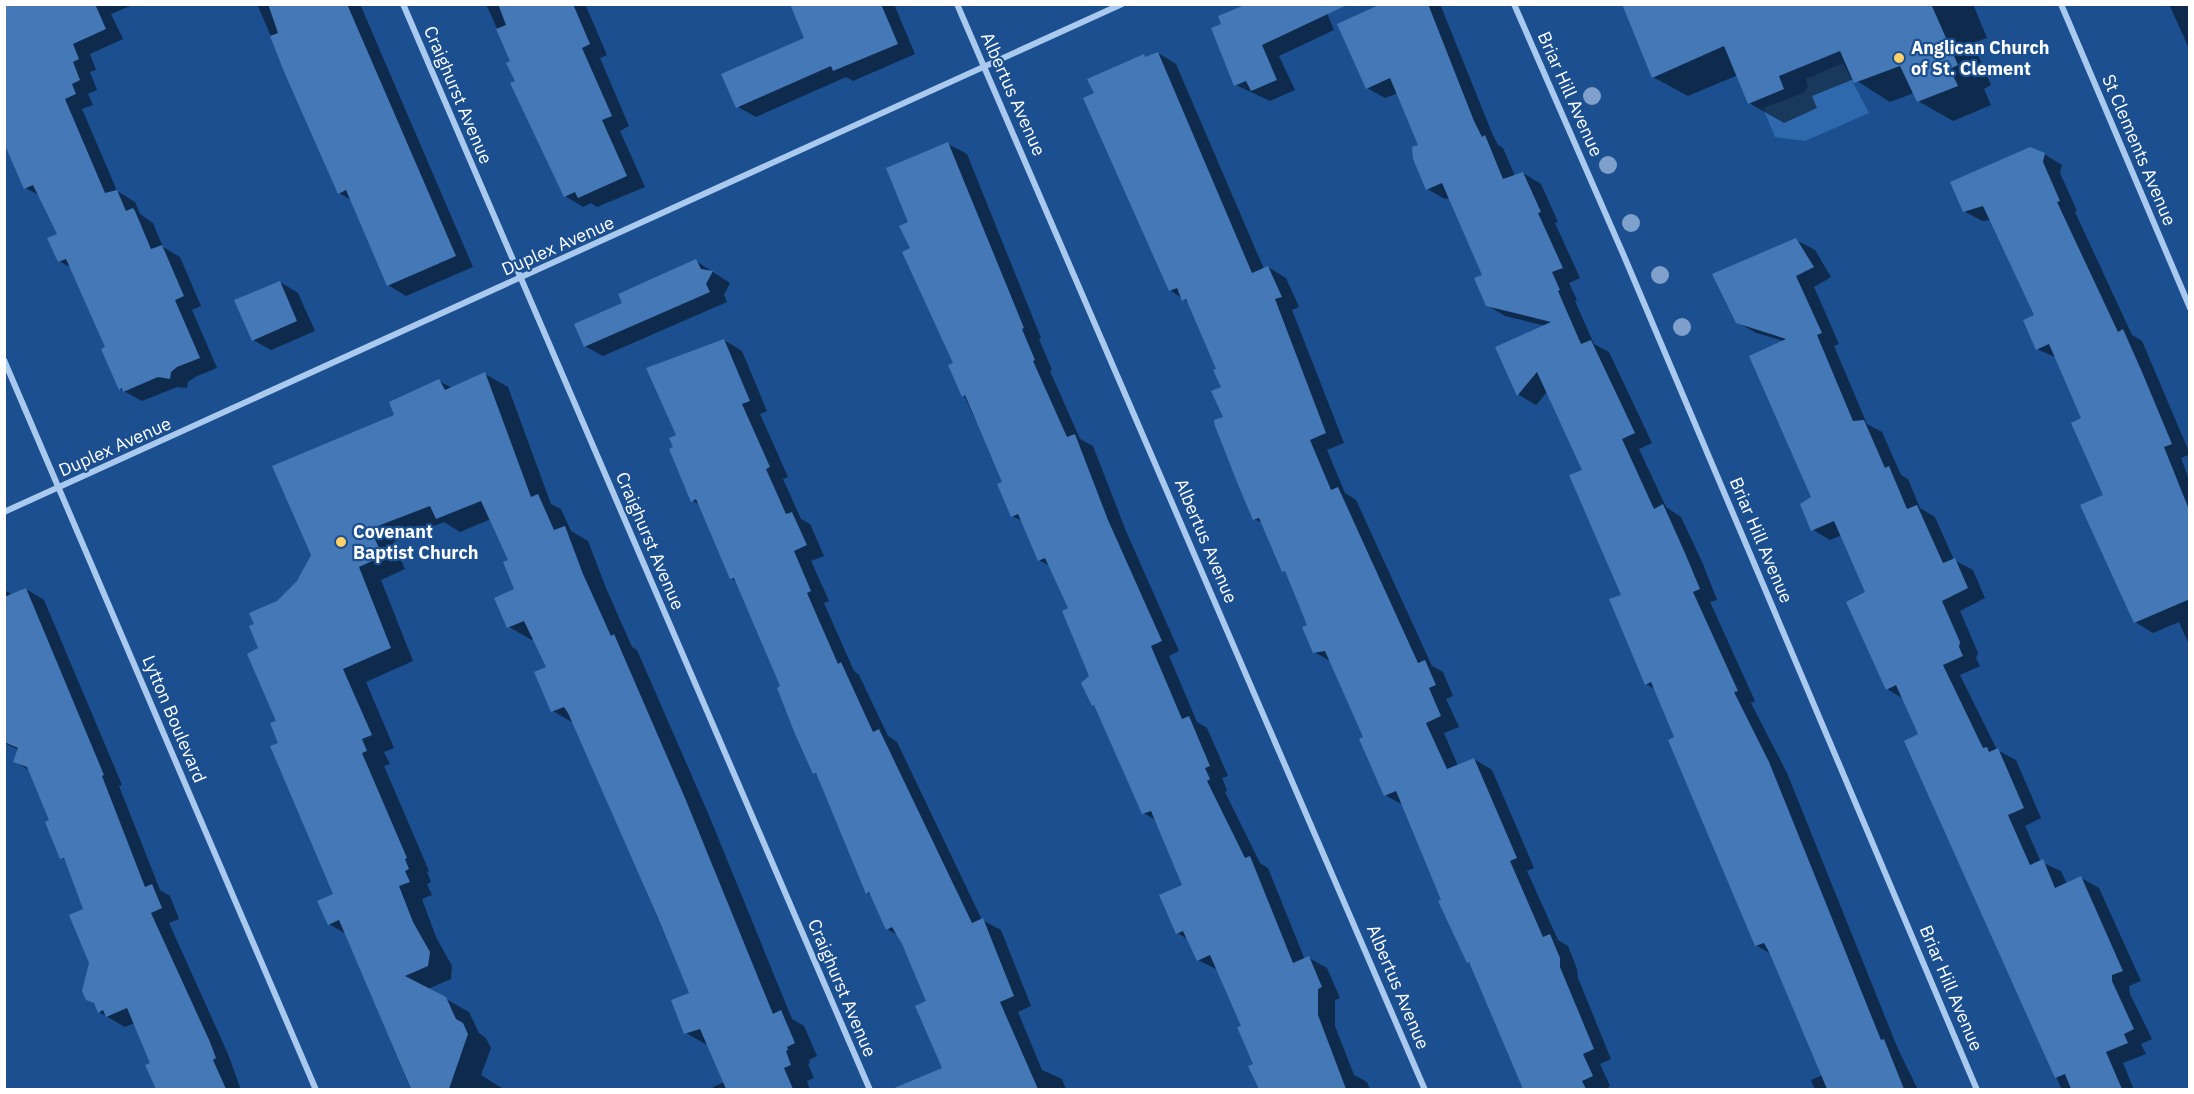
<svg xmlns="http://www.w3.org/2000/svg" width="2194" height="1094" font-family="'IBM Plex Sans',sans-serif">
<rect width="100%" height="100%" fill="#1b4f8f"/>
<!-- green -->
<path fill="#2e69ad" d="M1843,63L1869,113L1805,141L1775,137L1763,108L1803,93L1808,86L1806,79Z"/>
<!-- shadow -->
<g fill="#0007">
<path d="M4,4H135L111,14L123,39L90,54L96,70L90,72L97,90L88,94L93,105L82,109L117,191L135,202L140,214L153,223L163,247L180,257L201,306L192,310L217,368L195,377L188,382L187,388L177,387L142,401L120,389L107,348L73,269L59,261V235L41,196L25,188Z"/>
<path d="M257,4H360L473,267L406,296L388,285L351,200L339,193L329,172Z"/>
<path d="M486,4L586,6L607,55L600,58L629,126L620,131L645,187L597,207L591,203L583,207L565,196L517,81L512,62Z"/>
<path d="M791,4H894L915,54L853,81L846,77L756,117L738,107L806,38Z"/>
<path d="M1323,4L1334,30L1279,56L1295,90L1270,101L1236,85L1213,29Z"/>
<path d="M1383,4H1440L1492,133L1498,145L1503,148L1515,176L1523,173L1541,184L1558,222L1555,223L1580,278L1569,283L1577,300L1575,301L1594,344L1609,352L1652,443L1639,449L1666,507L1681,517L1703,564L1717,600L1710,602L1755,701L1751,703L1787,773L1898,1049L1918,1090H1815L1811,1080L1823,1075L1771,954L1756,945L1655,689L1646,684L1623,595L1584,471L1548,391L1536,405L1519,395L1497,347L1546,326L1505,316L1487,305L1484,276L1450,198L1445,199L1427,189L1420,145L1398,93L1385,98L1367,88Z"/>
<path d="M1624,4H1973L1987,38L1973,43L1991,85L1984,89L1991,105L1953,121L1918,101L1914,93L1890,102L1854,79L1812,96L1817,108L1784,123L1749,103L1738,75L1688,96L1653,77Z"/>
<path d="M2169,4H2190V51Z"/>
<path d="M1158,53L1176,64L1264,269L1268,267L1286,278L1299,307L1292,310L1344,443L1327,450L1345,493L1356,500L1432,666L1443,672L1453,696L1446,699L1459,727L1444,733L1458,766L1474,759L1492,770L1534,868L1527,871L1558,940L1568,946L1577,969L1578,978L1611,1059L1600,1064L1610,1086L1605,1090L1524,1088L1472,965L1468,962L1403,805L1385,795L1365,738L1332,662L1314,652L1309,626L1287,573L1284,571L1263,523L1254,519L1225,417L1223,388L1218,370L1189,303L1170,290L1096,94L1144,56L1147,58Z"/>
<path d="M948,144L967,154L1041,338L1039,339L1052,370L1050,371L1080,439L1093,446L1126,531L1179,651L1169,656L1197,722L1207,728L1228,776L1222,778L1227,790L1225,792L1260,863L1268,868L1305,960L1309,958L1327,968L1340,998L1335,1000V1026L1354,1075L1367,1082L1370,1090H1260L1250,1067L1255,1065L1243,1026L1218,970L1198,960L1188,939L1177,933L1184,886L1157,821L1144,813L1097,707L1093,705L1091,677L1070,609L1050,566L1039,560L1023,521L1012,516L1004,482L950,365L955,364L912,249L910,223Z"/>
<path d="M2044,154L2062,165L2060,173L2077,211L2075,212L2132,335L2142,341L2190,454L2181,458L2190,482V647L2179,622L2153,633L2135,622L2105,496L2083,419L2057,358L2037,349L2036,316L1991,220L1982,221L1964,211Z"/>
<path d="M1796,240L1815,250L1831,277L1814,287L1839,344L1834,346L1867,424L1882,432L1901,475L1908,479L1920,508L1935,517L1954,560L1973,570L1985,598L1960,611L1978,653L1976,658L1980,666L1960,675L1997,750L2016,760L2041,818L2025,826L2041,862L2061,871L2067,884L2081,878L2099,888L2141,981L2129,986L2130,994L2152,1039L2141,1044L2146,1054L2123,1063L2134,1090H2062L1906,741L1920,735L1904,699L1887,689L1867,593L1842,535L1830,540L1812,529L1813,498L1784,341L1756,333L1737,322Z"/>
<path d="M696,261L730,283L724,295L727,302L603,356L585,346L624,304Z"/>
<path d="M280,282L298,293L315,331L271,350L253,340Z"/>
<path d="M724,340L742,351L767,411L760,414L788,477L783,479L801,519L810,524L824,556L811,561L829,601L824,603L854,671L859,675L888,736L897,742L982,920L1001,930L1031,1006L1018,1012L1042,1070L1062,1079L1066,1090H943L936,1072L944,1069L928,1002L898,935L887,929L872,895L867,893L819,776L814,773L782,687L737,582L731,578L700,505L692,500L675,448L678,435Z"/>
<path d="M485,374L508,387L551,504L561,509L571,531L588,541L606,588L632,647L637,650L708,813L792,1019L804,1026L817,1056L809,1060L810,1063L808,1064L814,1078L807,1081L810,1090H714L713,1087L724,1082L709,1046L686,1033L690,994L575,724L553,711L548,667L535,639L532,640L509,627L516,589L510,561L491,519L460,532L444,522L393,542L405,569L381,580L413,661L366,682L394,748L384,752L390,764L384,766L429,871L427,872L431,882L427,884L432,895L422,899L436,937L452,966L451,979L428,989L469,1012L479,1033L486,1038L491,1048L481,1075L505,1090H411L346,934L329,924L335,895L280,744L278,722L260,649L278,602L298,582L396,416L439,381L452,388Z"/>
<path d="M26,589L44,600L122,785L119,786L160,890L170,896L179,919L169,923L228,1054L241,1090H158L147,1065L152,1064L135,1023L125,1027L99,1012L90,963L85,910L67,861L61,858L51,821L29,770L15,762L19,750L4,743V590L13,595Z"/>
</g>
<!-- building -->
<g fill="#4478b7">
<path d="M4,4H95L106,29L73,44L79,59L73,62L80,80L72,84L76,94L65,99L105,193L117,190L126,211L133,208L135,211L151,249L162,245L184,296L175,300L200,358L177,367L171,372L170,379L158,377L123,392L122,388L119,390L101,349L105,347L66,259L58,262L47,238L57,234L33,185L24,189L4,143Z"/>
<path d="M268,4H347L456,256L387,286L346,190L338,194L285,74L270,36L278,33Z"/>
<path d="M498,4H573L590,44L582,48L612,116L602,120L627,176L578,198L575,192L564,197L510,83L515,81L506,63L510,61L496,29L506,25Z"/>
<path d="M790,4H881L898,44L833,71L831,66L736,108L721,74L804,38Z"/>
<path d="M1247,4H1349L1262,45L1277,80L1251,91L1246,81L1234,86L1211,28L1221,24L1218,16Z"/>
<path d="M1381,4H1428L1474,121L1482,137L1485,135L1503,179L1523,172L1541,212L1538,213L1563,268L1552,272L1560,290L1558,291L1581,344L1591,340L1635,433L1622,439L1654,509L1663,504L1685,553L1700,589L1693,592L1738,691L1734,692L1769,762L1881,1040L1884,1039L1904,1089H1827L1770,954L1764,943L1755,946L1668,740L1674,737L1651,682L1645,685L1609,599L1621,595L1569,475L1582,470L1537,372L1517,396L1495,347L1551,322L1486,306L1474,278L1482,275L1442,183L1426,190L1413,159L1412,147L1418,145L1390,78L1366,89L1337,24Z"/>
<path d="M1622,4H1931L1958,65L1950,69L1958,86L1917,102L1900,66L1854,83L1840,51L1779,76L1784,89L1748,104L1724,46L1652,78Z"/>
<path d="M1158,52L1252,273L1268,266L1282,297L1275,299L1326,433L1310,440L1331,490L1338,487L1418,663L1425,660L1436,685L1429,688L1441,716L1426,723L1447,769L1474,758L1517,858L1510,861L1543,937L1550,934L1560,958V967L1594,1049L1583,1054L1593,1076L1582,1081L1586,1089H1523L1469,962L1467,963L1438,901L1441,900L1396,791L1384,796L1359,739L1363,737L1325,651L1313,653L1302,627L1307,625L1285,571L1282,572L1259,518L1253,520L1239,487L1215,426L1214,420L1223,417L1211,391L1221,387L1213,370L1216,369L1186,299L1182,301L1177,288L1169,291L1083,98L1094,93L1087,79L1144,54L1145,57Z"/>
<path d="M948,142L1024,328L1022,329L1035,360L1033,361L1067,437L1075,434L1108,520L1162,641L1151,646L1182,719L1189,716L1210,766L1205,768L1210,779L1207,781L1245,858L1250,856L1293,963L1309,956L1322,987L1318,989V1015L1346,1089H1259L1248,1066L1253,1064L1237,1027L1241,1026L1210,955L1197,961L1183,931L1176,934L1159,895L1182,885L1151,811L1142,814L1094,705L1092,706L1081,683L1089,676L1062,611L1068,608L1045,558L1038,561L1018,514L1011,517L997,484L1002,482L965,395L962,397L948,365L953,363L902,252L910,248L899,226L908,222L886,168Z"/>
<path d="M2030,147L2045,153L2043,162L2060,201L2057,202L2118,332L2123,329L2142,372L2172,444L2164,447L2190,512V599L2134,623L2080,505L2103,495L2071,423L2081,418L2049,344L2036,350L2023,320L2034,315L1983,206L1963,212L1950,182Z"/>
<path d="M1796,238L1814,267L1796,276L1822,333L1817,335L1853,421L1864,420L1885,468L1889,466L1907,509L1917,505L1943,563L1955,558L1968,588L1942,601L1960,642L1959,647L1963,656L1943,665L1983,748L1987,747L1989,752L1998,748L2024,808L2008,815L2030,865L2043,859L2055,888L2081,876L2123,971L2112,975V981L2134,1029L2124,1034L2128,1043L2106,1052L2122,1089H2071L2065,1074L2055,1078L1904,741L1918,734L1896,685L1886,690L1846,602L1865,592L1834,521L1811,531L1800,504L1811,497L1749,356L1786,339L1736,323L1712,274Z"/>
<path d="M696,259L701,269L713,271L706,284L710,292L584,347L574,324L622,303L618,294Z"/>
<path d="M280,281L297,321L252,341L234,300Z"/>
<path d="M724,339L750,401L742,404L770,467L766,469L786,514L792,512L807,545L794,551L811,591L807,593L838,664L841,662L873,732L879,729L972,923L983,918L1014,996L1000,1002L1038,1089H892L942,1068L915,1006L926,1001L902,944L892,927L886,930L869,892L866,894L816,773L813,774L795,734L777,688L780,686L734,578L730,579L696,499L691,502L669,449L673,447L669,438L676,435L646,368Z"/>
<path d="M485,372L531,497L538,494L554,530L565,526L583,574L611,636L614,634L685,798L773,1014L781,1010L795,1043L787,1047L788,1050L786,1051L791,1065L784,1068L793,1089H726L700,1029L684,1034L671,1000L689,993L658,918L568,713L564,707L551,712L534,672L546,667L524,621L507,628L494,598L514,589L503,562L508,560L481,501L436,519L430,506L370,529L383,556L359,567L391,648L343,669L372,735L362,739L367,751L362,753L407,858L405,859L409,869L405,871L410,882L399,886L413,922L430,952L428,966L405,976L446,997L456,1019L463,1023L468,1034L449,1089H411L339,920L328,925L317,901L333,894L270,746L278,743L270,723L276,721L247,654L258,648L249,626L254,624L249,613L277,601L297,581L311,555L272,466L394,415L389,402L439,379L445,390Z"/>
<path d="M26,588L104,775L102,776L145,887L152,884L162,908L151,913L210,1042L216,1058L213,1060L226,1089H156L145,1065L150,1063L127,1008L106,1017L103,1010L98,1013L94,1003L86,1000L82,991L89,963L69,915L83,909L64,858L60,859L45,822L49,820L27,767L13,762L18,748L4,742V597Z"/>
</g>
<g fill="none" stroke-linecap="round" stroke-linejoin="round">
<!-- minor -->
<g stroke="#a9c9ee" stroke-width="6">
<path d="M403,4L870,1090"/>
<path d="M957,4L1425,1090"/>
<path d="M1514,4L1624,256L1977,1090"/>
<path d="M2061,4L2190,308"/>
<path d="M4,360L316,1090"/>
<path d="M4,512L1122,4"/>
</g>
</g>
<!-- trees -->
<g fill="#7ea0ca">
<circle cx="1592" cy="96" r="9"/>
<circle cx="1608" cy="165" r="9"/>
<circle cx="1631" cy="223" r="9"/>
<circle cx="1660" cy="275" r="9"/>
<circle cx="1682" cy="327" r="9"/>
</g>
<!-- markers -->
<g fill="#ffd166" stroke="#1b4f8f" stroke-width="2">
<circle cx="1899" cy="58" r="6"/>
<circle cx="341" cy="542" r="6"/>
</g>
<g text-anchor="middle" stroke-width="4.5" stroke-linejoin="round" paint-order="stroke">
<!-- poi labels -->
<g font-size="18" font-weight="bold" fill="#fff" stroke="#1b4f8f" text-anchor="start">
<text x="1911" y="54">Anglican Church<tspan x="1911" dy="21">of St. Clement</tspan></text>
<text x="353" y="538">Covenant<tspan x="353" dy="21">Baptist Church</tspan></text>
</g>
<!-- street labels -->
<g font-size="18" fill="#fff" stroke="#1b4f8f">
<text transform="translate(1013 94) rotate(66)" y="6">Albertus Avenue</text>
<text transform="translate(1570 94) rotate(66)" y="6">Briar Hill Avenue</text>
<text transform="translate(458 95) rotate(67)" y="6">Craighurst Avenue</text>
<text transform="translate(2139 150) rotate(67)" y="6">St Clements Avenue</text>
<text transform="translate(558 246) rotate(-24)" y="6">Duplex Avenue</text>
<text transform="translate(115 447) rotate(-24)" y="6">Duplex Avenue</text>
<text transform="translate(1761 540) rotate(67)" y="6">Briar Hill Avenue</text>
<text transform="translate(650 541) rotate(67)" y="6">Craighurst Avenue</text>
<text transform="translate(1206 541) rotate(67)" y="6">Albertus Avenue</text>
<text transform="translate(174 719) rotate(67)" y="6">Lytton Boulevard</text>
<text transform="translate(1398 987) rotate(67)" y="6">Albertus Avenue</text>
<text transform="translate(842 988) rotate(67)" y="6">Craighurst Avenue</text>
<text transform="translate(1951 988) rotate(67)" y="6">Briar Hill Avenue</text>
</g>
</g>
<!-- border -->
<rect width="2194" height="1094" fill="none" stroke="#ffffff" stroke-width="12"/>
</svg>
